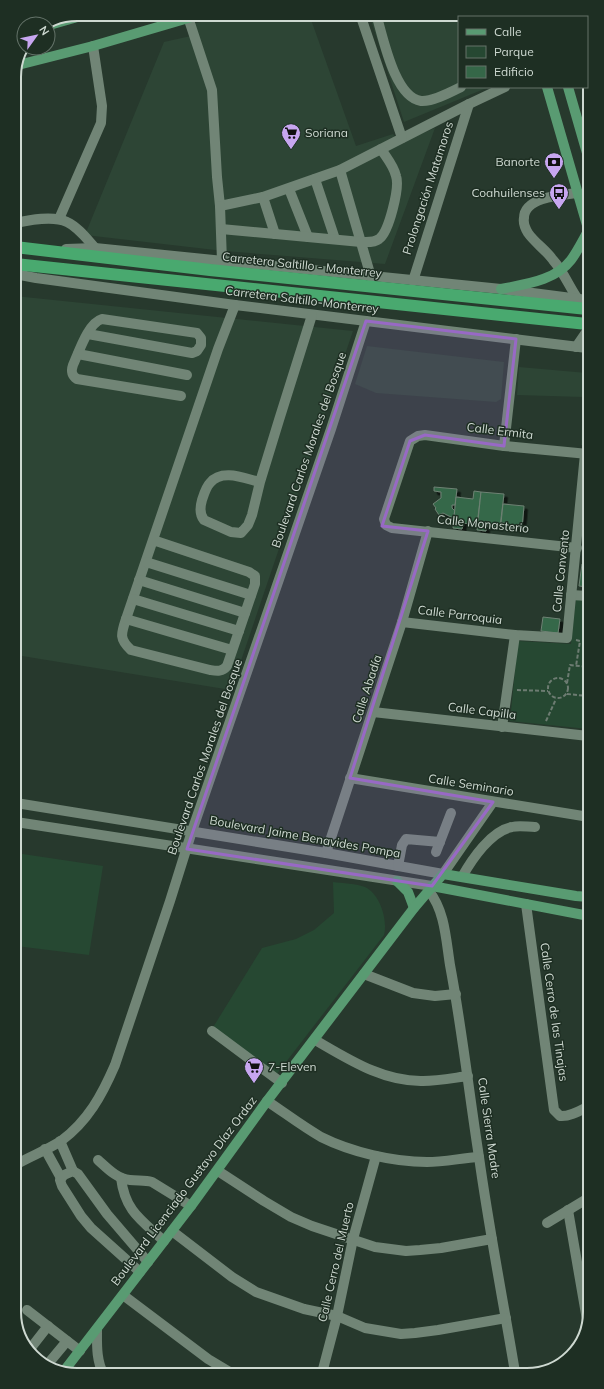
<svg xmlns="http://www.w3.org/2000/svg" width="604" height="1389" font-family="Mulish,sans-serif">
<defs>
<filter id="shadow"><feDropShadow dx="3.5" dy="3.5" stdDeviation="0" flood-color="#0009"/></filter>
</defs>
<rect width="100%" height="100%" fill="#27392d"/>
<!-- built -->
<g fill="#2d4535">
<path d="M233,14H309L356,146L393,134L399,143L435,128L385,264L224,251L85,235L164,42L191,36L192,24Z"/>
<path d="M369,14H515V17H459V87H489L404,122Z"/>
<path d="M15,296L353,331L231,690L16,655Z"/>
<path d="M367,346L504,362L501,399L496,402L376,393L355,384Z"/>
<path d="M519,367L587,373L588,445H581L583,397L517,395Z"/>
</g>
<!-- green -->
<g fill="#264832">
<path d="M576,599L588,600V729L510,721L518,641L571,644Z"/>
<path d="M16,853L103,866L89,955L16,946Z"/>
<path d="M333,882C342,883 357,884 365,887C380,894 388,920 384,935L276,1075L212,1029L262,948L296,939L314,930L334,913Z"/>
</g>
<!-- building -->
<g fill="#356748" stroke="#6e8274" filter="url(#shadow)">
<path d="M434,487L457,489L455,505H452V508L455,511L453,518L443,513L439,515L435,509L436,508L433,504L441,498V492L434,491Z"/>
<path d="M474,491L481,492L477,525L463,523L462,529L453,528L456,497L473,499Z"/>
<path d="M481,492L504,494L500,527L486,526V531L477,530Z"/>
<path d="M503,504L524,506L522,528L506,526V523H501Z"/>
<path d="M582,564L588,565V587L579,586Z"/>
<path d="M543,617L560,619L558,633L541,631Z"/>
</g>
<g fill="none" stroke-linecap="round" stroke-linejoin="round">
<!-- path -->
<g stroke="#6d7c72" stroke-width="2" stroke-dasharray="4 2" stroke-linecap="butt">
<path d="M576,640L580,641L576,666"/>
<circle cx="558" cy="688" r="10"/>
<path d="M567,683L570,665L588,667"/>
<path d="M517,690L548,691"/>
<path d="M567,694L588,696"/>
<path d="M546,721L556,699"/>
</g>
<!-- minor -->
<g stroke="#718576" stroke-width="10">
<path d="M187,14L212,90L217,177L220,206L263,197L340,170L469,104L505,87"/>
<path d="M360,14L402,138"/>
<path d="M376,14C383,36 394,97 421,101C432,102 451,92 461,87"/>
<path d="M340,170L371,277"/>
<path d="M315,179L335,239"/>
<path d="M289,189L308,237"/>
<path d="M578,193C562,195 524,197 524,218C523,223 525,228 528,233C535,243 546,250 553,260C564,272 570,289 580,302"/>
<path d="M263,197L275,234"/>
<path d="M220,206L222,261"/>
<path d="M59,219L101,123L102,106L93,46"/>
<path d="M15,223C29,220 53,215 67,222C78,227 87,239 95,248"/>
<path d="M221,229L361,242C367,242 374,243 379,239C389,232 400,187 396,176C394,166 386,157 381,149"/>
<path d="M66,249L95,248L501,289L587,300"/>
<path d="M15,274L36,278L235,305L587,348"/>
<path d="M413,281L469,104"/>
<path d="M88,334L192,353L197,351L201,345V338L197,333L102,319C88,323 79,352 73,365C71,371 71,375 77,379L181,396"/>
<path d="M576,347L587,331"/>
<path d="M78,354L187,375"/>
<path d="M15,426L17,427"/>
<path d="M504,446L516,339"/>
<path d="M260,482C246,479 222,468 210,483C206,487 204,494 202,500C200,507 199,514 204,520L231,532L241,533L248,525L252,515L260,482L279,420L312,315"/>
<path d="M153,540L249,572L255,576V584L227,666C222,672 217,671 210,670L131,650C119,639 121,634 126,619L218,349L235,305"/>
<path d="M577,548L392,528L386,525L384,519L410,441L418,436L425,435L504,446L588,454"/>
<path d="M146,562L251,595"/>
<path d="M139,580L245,613"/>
<path d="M571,595L588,596"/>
<path d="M133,599L239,631"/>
<path d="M126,619L232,650"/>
<path d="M402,622L515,635L567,638L585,454"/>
<path d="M373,712L588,736"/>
<path d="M502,727L515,635"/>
<path d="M350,778L589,817"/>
<path d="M16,803L326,853L443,874L493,802"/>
<path d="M16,822L432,886"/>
<path d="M436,852L451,813"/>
<path d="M326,853L402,622L428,531"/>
<path d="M398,866L402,845L406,839L440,842"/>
<path d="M462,877C472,859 491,831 512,827C520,825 527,827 535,827"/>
<path d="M429,891C445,911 446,940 450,965C462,1029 469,1093 479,1157C489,1229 503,1300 515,1372"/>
<path d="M526,904L554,1110L560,1116C570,1117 581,1110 589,1106"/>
<path d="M364,974L413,993L435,996L456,994"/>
<path d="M212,1031L282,1083"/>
<path d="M315,1040C348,1059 383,1082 423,1081C438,1081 453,1078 468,1076"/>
<path d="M267,1101C285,1113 302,1126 321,1137C351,1152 393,1162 427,1162C444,1162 462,1158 479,1157"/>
<path d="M60,1141L73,1171"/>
<path d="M45,1149L61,1178"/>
<path d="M98,1160C107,1168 117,1179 130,1180C138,1181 145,1180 152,1182L191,1206"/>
<path d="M17,1164C31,1156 47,1150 61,1141C88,1121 102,1095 115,1065L170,901L192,831L331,429L366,321"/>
<path d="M218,1171L264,1201L291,1217L312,1226L375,1247L406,1251L420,1250L441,1248L492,1239"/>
<path d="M121,1178C125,1211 141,1220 164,1241"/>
<path d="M568,1210L587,1320"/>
<path d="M547,1223L590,1197"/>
<path d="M172,1231L232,1277L256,1292L304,1309L337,1316L365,1328L401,1334L415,1333L438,1330L506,1318"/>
<path d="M140,1272L91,1228L81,1216L62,1186L60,1180L64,1175L73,1171L78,1174L107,1214L148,1262"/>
<path d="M123,1295L208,1359L233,1374"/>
<path d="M27,1310L80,1351"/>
<path d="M97,1329C97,1344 96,1361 104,1375"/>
<path d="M30,1349L48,1326"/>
<path d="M47,1365L67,1341"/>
<path d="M322,1373L337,1316L353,1239L376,1156"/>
</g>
<!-- major -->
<g stroke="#599b72" stroke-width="10">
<path d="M525,14L526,17"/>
<path d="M53,24L88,14"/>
<path d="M18,65L93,46L202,14"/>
<path d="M547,87L587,225"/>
<path d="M568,87L587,153"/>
<path d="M501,289C525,284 555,281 571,260C577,252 582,242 587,233"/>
<path d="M397,881L408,892L414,908"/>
<path d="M432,886L589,916"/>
<path d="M64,1371L191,1206L267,1101L414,908L443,874L576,896L589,897"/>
</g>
<!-- highway -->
<g stroke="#49a96f" stroke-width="12">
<path d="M15,247L210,270L587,309"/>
<path d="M15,264L587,324"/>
</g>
</g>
<!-- marked area -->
<path fill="#9869c5" fill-opacity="0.2" stroke="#9869c5" stroke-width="3" stroke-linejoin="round" d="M366,321L516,339L504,446L425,435L410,441L382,526L428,531L350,778L493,802L432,886L187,849Z"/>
<!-- icons -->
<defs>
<symbol id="supermarket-pin" viewBox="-11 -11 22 30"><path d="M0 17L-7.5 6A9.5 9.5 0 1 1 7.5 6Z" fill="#c7a6f0" stroke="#1e2f23"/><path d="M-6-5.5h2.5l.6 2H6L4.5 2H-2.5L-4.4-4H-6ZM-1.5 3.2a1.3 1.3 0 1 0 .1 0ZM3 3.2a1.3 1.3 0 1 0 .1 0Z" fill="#111"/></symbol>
<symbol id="bank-pin" viewBox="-11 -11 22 30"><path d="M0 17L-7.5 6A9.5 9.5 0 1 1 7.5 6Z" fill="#c7a6f0" stroke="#1e2f23"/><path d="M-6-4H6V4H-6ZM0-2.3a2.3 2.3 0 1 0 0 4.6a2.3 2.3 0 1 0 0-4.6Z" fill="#111"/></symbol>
<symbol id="bus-pin" viewBox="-11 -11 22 30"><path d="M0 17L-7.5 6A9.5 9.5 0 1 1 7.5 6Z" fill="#c7a6f0" stroke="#1e2f23"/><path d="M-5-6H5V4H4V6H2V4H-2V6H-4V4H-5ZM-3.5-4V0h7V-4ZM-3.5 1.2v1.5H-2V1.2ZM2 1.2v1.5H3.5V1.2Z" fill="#111"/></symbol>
</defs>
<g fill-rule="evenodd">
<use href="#supermarket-pin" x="280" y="122" width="22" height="30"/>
<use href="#bank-pin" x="543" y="151" width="22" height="30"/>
<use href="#bus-pin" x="548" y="182" width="22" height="30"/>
<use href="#supermarket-pin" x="243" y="1056" width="22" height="30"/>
</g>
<g text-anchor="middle" stroke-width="3" stroke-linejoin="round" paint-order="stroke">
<!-- poi labels -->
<g font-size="12" fill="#ced9d1" stroke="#1e2f23" text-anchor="start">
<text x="305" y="137">Soriana</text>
<text x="540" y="166" text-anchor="end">Banorte</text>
<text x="545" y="197" text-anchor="end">Coahuilenses</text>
<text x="268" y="1071">7-Eleven</text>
</g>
<!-- street labels -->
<g font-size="12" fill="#ced9d1" stroke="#1e2f23">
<text transform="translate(428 188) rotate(-72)" y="4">Prolongación Matamoros</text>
<text transform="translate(302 265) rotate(6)" y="4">Carretera Saltillo - Monterrey</text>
<text transform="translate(302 300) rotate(7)" y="4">Carretera Saltillo-Monterrey</text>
<text transform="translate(500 431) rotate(7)" y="4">Calle Ermita</text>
<text transform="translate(309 450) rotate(-71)" y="4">Boulevard Carlos Morales del Bosque</text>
<text transform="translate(483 524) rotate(6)" y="4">Calle Monasterio</text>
<text transform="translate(561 571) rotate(-84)" y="4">Calle Convento</text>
<text transform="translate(460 615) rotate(7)" y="4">Calle Parroquia</text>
<text transform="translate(367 689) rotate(-72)" y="4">Calle Abadía</text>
<text transform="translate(482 711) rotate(7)" y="4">Calle Capilla</text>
<text transform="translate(205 757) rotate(-71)" y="4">Boulevard Carlos Morales del Bosque</text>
<text transform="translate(471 785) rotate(9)" y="4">Calle Seminario</text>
<text transform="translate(305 837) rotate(10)" y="4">Boulevard Jaime Benavides Pompa</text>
<text transform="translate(554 1012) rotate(82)" y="4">Calle Cerro de las Tinajas</text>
<text transform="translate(489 1128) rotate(82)" y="4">Calle Sierra Madre</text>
<text transform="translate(184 1191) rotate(-53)" y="4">Boulevard Licenciado Gustavo Díaz Ordaz</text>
<text transform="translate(336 1262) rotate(-77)" y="4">Calle Cerro del Muerto</text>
</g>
</g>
<!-- crop -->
<path d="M0 0H604V1389H0ZM77 21H527A56 56 0 0 1 583 77V1312A56 56 0 0 1 527 1368H77A56 56 0 0 1 21 1312V77A56 56 0 0 1 77 21Z" fill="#1e2f23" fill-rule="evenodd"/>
<path fill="none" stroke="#ced9d1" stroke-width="2" d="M77 21H527A56 56 0 0 1 583 77V1312A56 56 0 0 1 527 1368H77A56 56 0 0 1 21 1312V77A56 56 0 0 1 77 21Z"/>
<!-- legend -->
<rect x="458" y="16" width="130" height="72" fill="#1e2f23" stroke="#647369"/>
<rect x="466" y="29" width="20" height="6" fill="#599b72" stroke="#647369"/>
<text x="494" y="36" font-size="12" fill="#ced9d1">Calle</text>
<rect x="466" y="46" width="20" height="12" fill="#264832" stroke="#647369"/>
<text x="494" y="56" font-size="12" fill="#ced9d1">Parque</text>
<rect x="466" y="66" width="20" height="12" fill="#356748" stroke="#647369"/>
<text x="494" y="76" font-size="12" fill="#ced9d1">Edificio</text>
<!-- north arrow -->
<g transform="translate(36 36) rotate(57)"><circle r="19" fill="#1e2f23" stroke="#647369"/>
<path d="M0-3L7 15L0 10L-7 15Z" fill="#c7a6f0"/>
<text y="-6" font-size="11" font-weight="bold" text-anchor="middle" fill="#ced9d1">N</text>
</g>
</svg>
